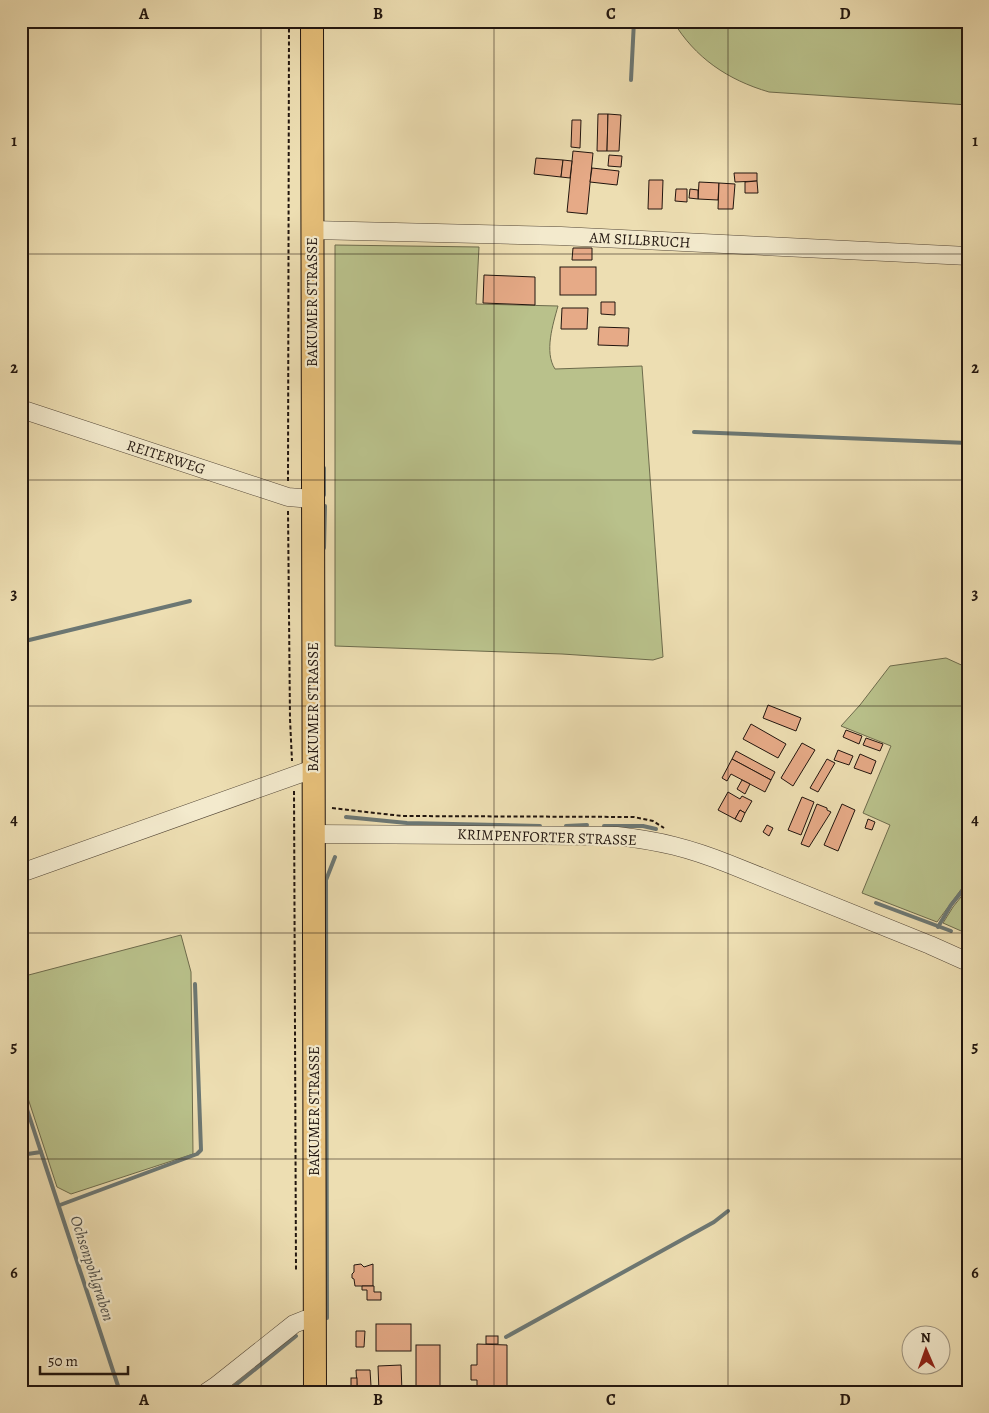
<svg xmlns="http://www.w3.org/2000/svg" width="989" height="1413" font-family="Alegreya,serif">
<rect width="100%" height="100%" fill="#eddeb2"/>
<filter id="stains"><feTurbulence type="fractalNoise" baseFrequency=".004" numOctaves="4"/><feColorMatrix values="0 0 0 0 .2 0 0 0 0 .09 0 0 0 0 .02 0 0 0 .5 -.17"/></filter>
<radialGradient id="worn" r=".72"><stop offset=".6" stop-color="#630" stop-opacity="0"/><stop offset="1" stop-color="#630" stop-opacity=".3"/></radialGradient>
<!-- green -->
<g fill="#b9c18b" stroke="#6d6b4c">
<path d="M673,21H968V105L769,92C728,80 695,58 673,21Z"/>
<path d="M335,245L479,247L476,304L558,306C553,324 544,352 555,369L642,366L663,657L653,660L562,654L335,646Z"/>
<path d="M946,658L968,668V880L937,922L862,893L890,825L863,813L891,746L841,726L860,705L890,666Z"/>
<path d="M968,888V934L943,923L953,907Z"/>
<path d="M181,935L191,972L193,1154L71,1194L57,1187L21,1077V977Z"/>
</g>
<g fill="none" stroke-linecap="round" stroke-linejoin="round">
<!-- stream -->
<g stroke="#6c7773" stroke-width="4">
<path d="M631,80L634,21"/>
<path d="M694,432L968,443"/>
<path d="M324,468V495"/>
<path d="M324,548L325,506"/>
<path d="M21,642L190,601"/>
<path d="M346,817L407,823L540,826"/>
<path d="M566,826L587,825"/>
<path d="M604,826H643L656,829"/>
<path d="M876,903L951,931"/>
<path d="M938,927L951,905L968,884"/>
<path d="M21,1091L41,1152L21,1155"/>
<path d="M41,1152L120,1392"/>
<path d="M60,1205L197,1154L201,1150L195,984"/>
<path d="M327,1318L326,880L335,857"/>
<path d="M506,1337L714,1222L728,1211"/>
<path d="M227,1392L296,1336"/>
</g>
</g>
<!-- building -->
<g fill="#e6aa87" stroke="#21150e">
<path d="M598,114H608L607,151H597Z"/>
<path d="M608,114L621,115L619,151H607Z"/>
<path d="M572,120H581L580,148L571,147Z"/>
<path d="M573,151L593,153L587,214L567,212Z"/>
<path d="M609,155L622,156L621,167L608,166Z"/>
<path d="M536,158L563,160L561,177L534,174Z"/>
<path d="M563,160L572,161L570,178L561,177Z"/>
<path d="M592,168L619,171L617,185L590,182Z"/>
<path d="M734,173H757V181L735,182Z"/>
<path d="M649,180H663L662,209H648Z"/>
<path d="M757,181L758,193H745V182Z"/>
<path d="M699,182L719,183L718,200L698,199Z"/>
<path d="M719,183L735,184L733,209H718Z"/>
<path d="M676,189H687V202L675,201Z"/>
<path d="M690,189L698,190V199L689,198Z"/>
<path d="M573,248H592V260H572Z"/>
<rect x="560" y="267" width="36" height="28"/>
<path d="M484,275L535,277V305L483,303Z"/>
<path d="M601,302H615V315L601,314Z"/>
<path d="M562,308H588L587,329H561Z"/>
<path d="M599,327L629,328L628,346L598,345Z"/>
<path d="M768,705L801,718L796,731L763,718Z"/>
<path d="M751,724L786,744L778,758L743,739Z"/>
<path d="M846,730L862,736L859,744L843,737Z"/>
<path d="M866,738L883,744L880,751L863,745Z"/>
<path d="M802,743L815,750L793,786L781,778Z"/>
<path d="M838,750L853,756L849,765L834,760Z"/>
<path d="M736,751L775,772L771,780L732,759Z"/>
<path d="M860,754L876,761L871,774L854,768Z"/>
<path d="M732,759L771,780L765,792L731,774L727,781L722,778Z"/>
<path d="M827,759L835,763L818,792L810,788Z"/>
<path d="M742,780L750,784L745,794L737,789Z"/>
<path d="M728,792L740,799L742,796L752,801L745,813L740,810L735,819L718,810Z"/>
<path d="M802,797L814,802L801,835L788,830Z"/>
<path d="M817,804L827,808V810L831,812L809,847L801,844Z"/>
<path d="M842,804L855,810L838,851L824,845Z"/>
<path d="M740,810L745,813L741,822L735,819Z"/>
<path d="M868,819L875,822L872,830L865,828Z"/>
<path d="M767,825L773,828L769,836L763,832Z"/>
<path d="M361,1264L364,1267L373,1264V1286H355L354,1279L352,1278V1274L354,1272V1265Z"/>
<path d="M362,1286H374V1292H381V1300H367V1290H362Z"/>
<rect x="376" y="1324" width="35" height="27"/>
<path d="M356,1331H365L364,1347H356Z"/>
<rect x="486" y="1336" width="12" height="8"/>
<path d="M477,1344L507,1345V1392H477V1380H471V1365H477Z"/>
<rect x="416" y="1345" width="24" height="47"/>
<path d="M401,1365L402,1392H379L378,1366Z"/>
<path d="M356,1370H370L371,1386L357,1387Z"/>
<rect x="351" y="1378" width="6" height="9"/>
</g>
<g fill="none" stroke-linecap="round" stroke-linejoin="round">
<defs>
<g id="minor">
<path d="M312,230L561,236L968,256"/>
<path d="M21,409L288,497L312,499"/>
<path d="M314,834L617,836C660,841 689,848 729,864L930,945L968,962"/>
<path d="M21,873L313,769"/>
<path d="M207,1392L216,1386L294,1324L304,1320L314,1319"/>
</g>
<path id="major" d="M312,21L315,1392"/>
</defs>
<!-- minor casing -->
<use href="#minor" stroke="#544737" stroke-width="19"/>
<!-- major casing -->
<use href="#major" stroke="#21150e" stroke-width="24"/>
<!-- path -->
<g stroke="#21150e" stroke-width="2" stroke-dasharray="4 2.5" stroke-linecap="butt">
<path d="M288,481L289,21"/>
<path d="M288,511L290,719L292,761"/>
<path d="M294,791L296,1271"/>
<path d="M332,808L402,816L634,817L653,821L664,828"/>
</g>
<!-- minor -->
<use href="#minor" stroke="#f3eacd" stroke-width="18"/>
<!-- major -->
<use href="#major" stroke="#e6bf79" stroke-width="22"/>
</g>
<!-- grid -->
<path fill="none" stroke="#21150e" stroke-width="1" stroke-opacity="0.55" d="M261,21V1392M494,21V1392M728,21V1392M21,254H968M21,480H968M21,706H968M21,933H968M21,1159H968"/>
<g text-anchor="middle" stroke-width="4.5" stroke-linejoin="round" paint-order="stroke">
<!-- street labels -->
<g font-size="15" fill="#21150e" stroke="#f3eacd">
<text transform="translate(640 240) rotate(3)" y="5">AM SILLBRUCH</text>
<text transform="translate(312 302) rotate(-90)" y="5">BAKUMER STRASSE</text>
<text transform="translate(166 457) rotate(18)" y="5">REITERWEG</text>
<text transform="translate(313 707) rotate(-90)" y="5">BAKUMER STRASSE</text>
<text transform="translate(547 837) rotate(2)" y="5">KRIMPENFORTER STRASSE</text>
<text transform="translate(314 1111) rotate(-90)" y="5">BAKUMER STRASSE</text>
</g>
<!-- water labels -->
<g font-size="16" font-style="italic" fill="#4d4e49" stroke="#f3eacd">
<text transform="translate(93 1268) rotate(72)" y="6">Ochsenpohlgraben</text>
</g>
</g>
<!-- margin -->
<rect width="989" height="1413" fill="none" stroke="#eddeb2" stroke-width="55"/>
<!-- north arrow -->
<g transform="translate(926 1350) rotate(358)"><circle r="24" fill="#f3eacd" stroke="#9f9581"/>
<path d="M0-4L9 19L0 12L-9 19Z" fill="#8f2418"/>
<text y="-8" font-size="14" font-weight="bold" text-anchor="middle" fill="#21150e">N</text>
</g>
<!-- scale -->
<path d="M40 1366v8h88v-8" fill="none" stroke="#21150e" stroke-width="2.5"/>
<text x="48" y="1366" font-size="15" fill="#21150e" stroke="#f3eacd" stroke-width="4" paint-order="stroke">50 m</text>
<rect x="28" y="28" width="934" height="1358" fill="none" stroke="#21150e" stroke-width="2"/>
<g font-size="16" text-anchor="middle" font-weight="bold" fill="#21150e">
<text x="144" y="19">A</text>
<text x="378" y="19">B</text>
<text x="611" y="19">C</text>
<text x="845" y="19">D</text>
<text x="14" y="146">1</text>
<text x="975" y="146">1</text>
<text x="14" y="373">2</text>
<text x="975" y="373">2</text>
<text x="14" y="599">3</text>
<text x="975" y="599">3</text>
<text x="14" y="825">4</text>
<text x="975" y="825">4</text>
<text x="14" y="1052">5</text>
<text x="975" y="1052">5</text>
<text x="14" y="1278">6</text>
<text x="975" y="1278">6</text>
<text x="144" y="1405">A</text>
<text x="378" y="1405">B</text>
<text x="611" y="1405">C</text>
<text x="845" y="1405">D</text>
</g>
<rect width="100%" height="100%" filter="url(#stains)"/>
<rect width="100%" height="100%" fill="url(#worn)"/>
</svg>
